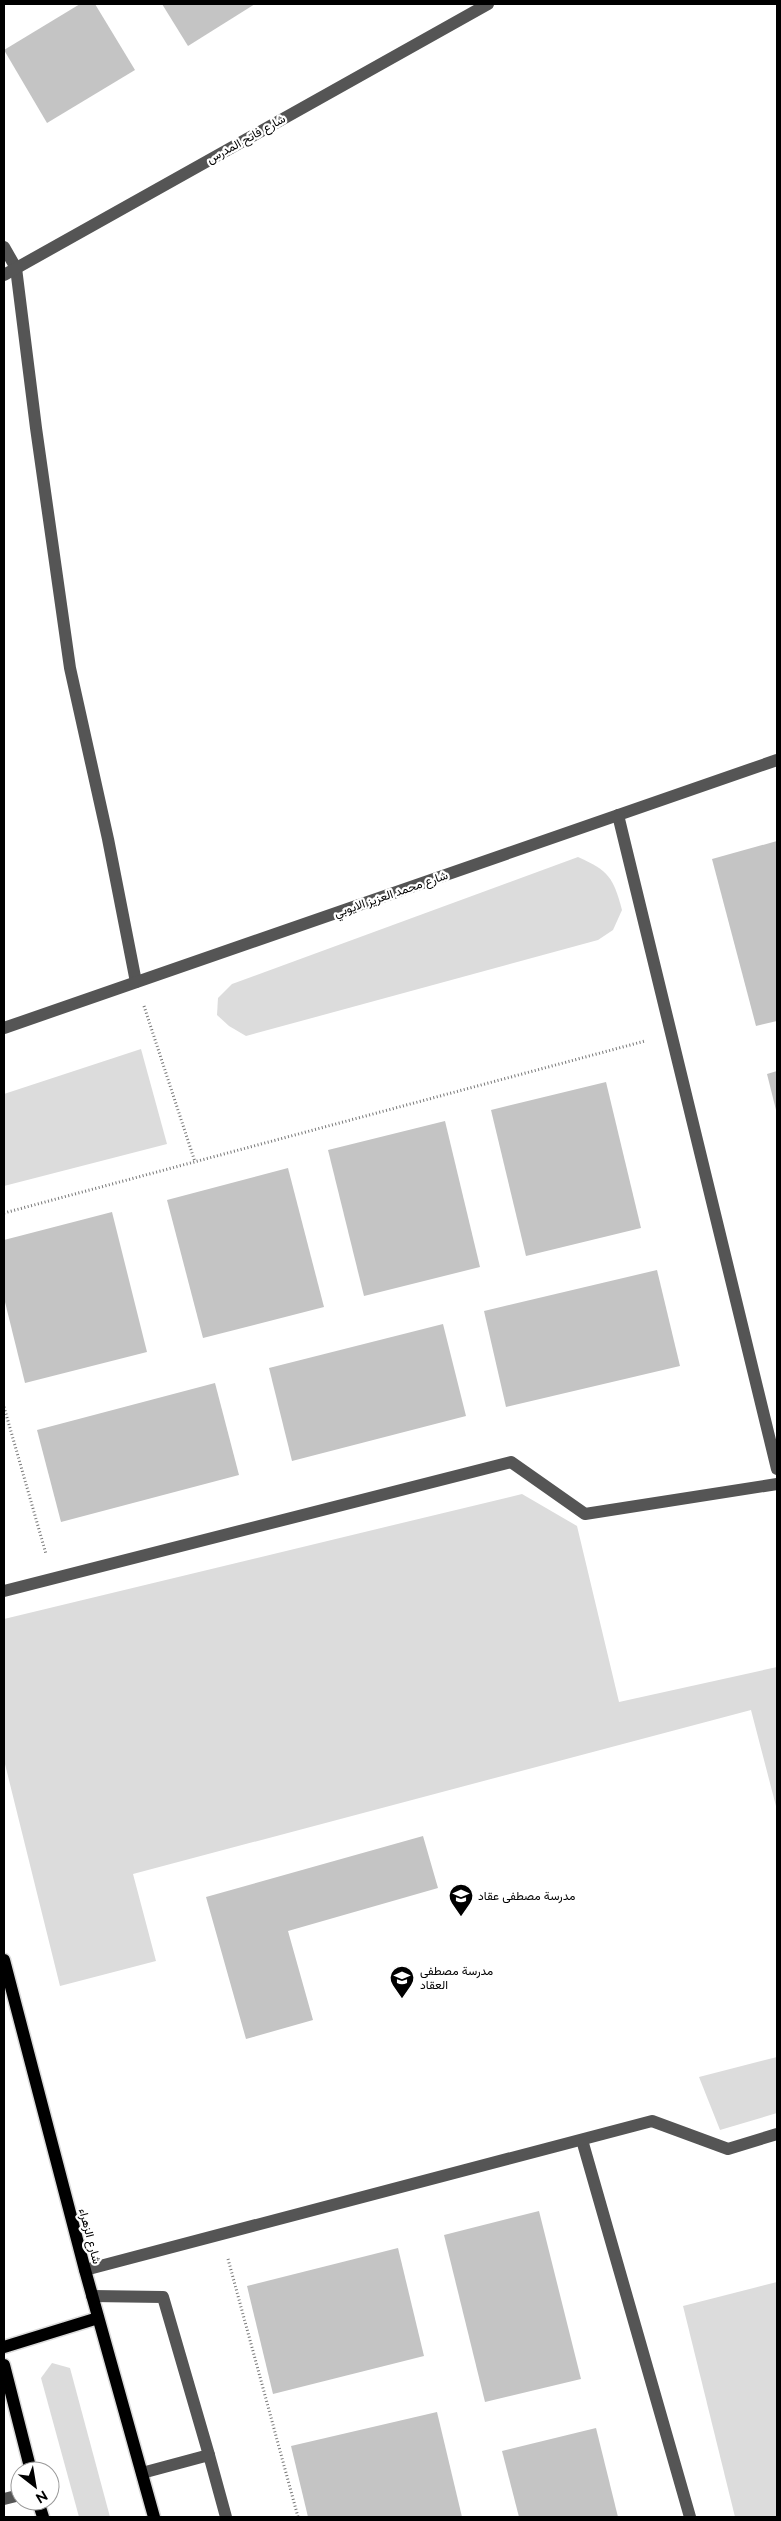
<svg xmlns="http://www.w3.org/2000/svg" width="781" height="2521" font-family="Raleway,Vazirmatn,sans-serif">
<rect width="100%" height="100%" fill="#fff"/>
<!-- green -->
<g fill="#dcdcdc">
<path d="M578,857C609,871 613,877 622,910L613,930L598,940L246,1036L229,1026L217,1015L218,998L232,984Z"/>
<path d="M141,1049L167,1144L4,1186V1094Z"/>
<path d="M522,1494L577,1526L619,1702L777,1667V1810L751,1710L133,1874L156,1961L60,1986L4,1760V1619Z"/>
<path d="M777,2057V2113L720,2130L699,2077Z"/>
<path d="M777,2282V2517H735L683,2306Z"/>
<path d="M52,2363L70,2368L110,2517H79L41,2378Z"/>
</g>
<!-- building -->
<g fill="#c4c4c4">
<path d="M80,4H95L135,70L47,123L4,50Z"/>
<path d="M162,4H255L188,46Z"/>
<path d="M777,841V1021L756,1026L712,859Z"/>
<path d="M777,1071V1114L767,1074Z"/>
<path d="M606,1082L641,1228L526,1256L491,1110Z"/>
<path d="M445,1121L480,1267L364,1296L328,1150Z"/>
<path d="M288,1168L324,1307L203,1338L167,1200Z"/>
<path d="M112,1212L147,1352L25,1383L4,1298V1240Z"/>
<path d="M657,1270L680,1366L506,1407L484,1311Z"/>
<path d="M443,1324L466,1416L292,1461L269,1368Z"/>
<path d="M215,1383L239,1475L61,1522L37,1430Z"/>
<path d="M423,1836L438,1888L288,1931L313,2020L246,2039L206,1897Z"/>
<path d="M539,2211L581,2379L485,2402L444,2235Z"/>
<path d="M398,2248L424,2356L273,2394L247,2286Z"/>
<path d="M437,2412L462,2517H308L291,2446Z"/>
<path d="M596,2428L618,2517H519L502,2451Z"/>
</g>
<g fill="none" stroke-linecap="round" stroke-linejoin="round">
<defs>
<g id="major">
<path d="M4,1960L85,2270L154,2517"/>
<path d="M4,2347L98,2318"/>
<path d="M4,2365L31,2471"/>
<path d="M38,2501L43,2517"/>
</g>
</defs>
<!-- major casing -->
<use href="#major" stroke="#dbdbdb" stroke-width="15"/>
<!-- path -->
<g stroke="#777" stroke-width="3" stroke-dasharray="1 2.5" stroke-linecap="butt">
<path d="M144,1006L195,1162"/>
<path d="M4,1213L645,1041"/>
<path d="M4,1407L46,1554"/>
<path d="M228,2259L298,2517"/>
</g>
<!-- minor -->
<g stroke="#555" stroke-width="12">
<path d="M4,247L16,268L36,428L70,668L108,839L136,982"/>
<path d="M4,275L488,4"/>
<path d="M618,815L777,1469"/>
<path d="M4,1028L777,760"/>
<path d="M4,1591L511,1462L585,1514L777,1484"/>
<path d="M582,2140L690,2517"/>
<path d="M85,2270L652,2121L728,2149L777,2134"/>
<path d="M92,2296L163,2297L209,2455"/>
<path d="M142,2473L209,2455L226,2517"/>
<path d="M4,2499L20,2495"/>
</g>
<!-- major -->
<use href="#major" stroke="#000" stroke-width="12"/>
</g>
<!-- icons -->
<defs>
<symbol id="school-pin" viewBox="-11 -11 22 30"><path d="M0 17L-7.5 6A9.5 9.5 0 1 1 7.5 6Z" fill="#000" stroke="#fff"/><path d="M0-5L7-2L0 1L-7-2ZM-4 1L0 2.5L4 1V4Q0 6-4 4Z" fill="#fff"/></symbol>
</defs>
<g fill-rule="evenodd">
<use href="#school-pin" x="447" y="1882" width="28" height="38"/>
<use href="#school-pin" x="388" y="1964" width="28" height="38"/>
</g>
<g text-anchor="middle" stroke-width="4.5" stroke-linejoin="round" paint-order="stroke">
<!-- street labels -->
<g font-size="12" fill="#000" stroke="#fff">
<text transform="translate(246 139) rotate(-29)" y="4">شارع فاتح المدرس</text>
<text transform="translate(391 894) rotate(-19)" y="4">شارع محمد العزيز الايوبي</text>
<text transform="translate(90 2236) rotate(75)" y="4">شارع الزهراء</text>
</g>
<!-- poi labels -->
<g font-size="12" fill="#000" stroke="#fff" text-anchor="start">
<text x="478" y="1900">مدرسة مصطفى عقاد</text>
<text x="420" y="1975">مدرسة مصطفى<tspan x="420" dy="14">العقاد</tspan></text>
</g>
</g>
<!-- border -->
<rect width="781" height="2521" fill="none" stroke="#000000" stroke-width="10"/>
<!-- north arrow -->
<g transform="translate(35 2486) rotate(149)"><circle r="24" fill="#ffffff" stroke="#999999"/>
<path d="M0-4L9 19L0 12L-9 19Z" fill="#000000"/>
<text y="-8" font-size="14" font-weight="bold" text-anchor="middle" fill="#000000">N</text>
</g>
</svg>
